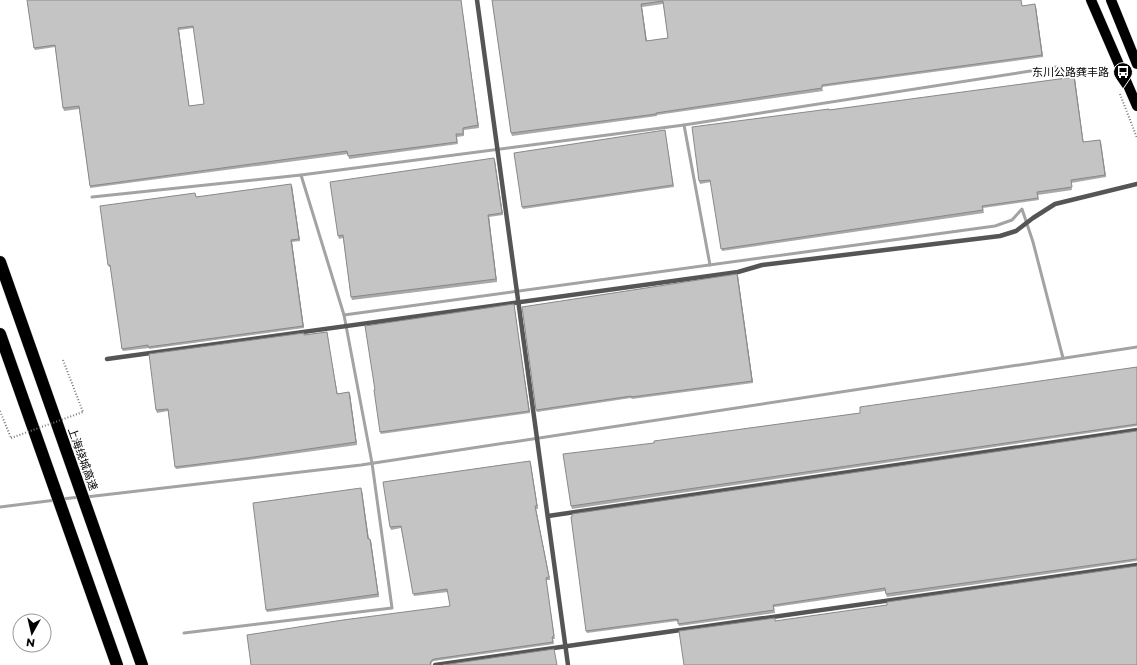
<svg xmlns="http://www.w3.org/2000/svg" width="1137" height="665" font-family="Montserrat,'Noto Sans SC',sans-serif">
<rect width="100%" height="100%" fill="#fff"/>
<g fill="none" stroke-linecap="round" stroke-linejoin="round">
<!-- stream -->
<g stroke="#a3a3a3" stroke-width="3">
<path d="M684,125L1056,67"/>
<path d="M301,175L684,125L710,265"/>
<path d="M92,197L301,175L344,315L372,463L392,608L184,633"/>
<path d="M344,315L995,226L1012,220L1022,209L1033,242L1063,358"/>
<path d="M86,497L361,465L1137,347"/>
<path d="M62,499L80,497"/>
<path d="M0,507L56,500"/>
</g>
<defs>
<g id="primary">
<path d="M1091,0L1137,106"/>
<path d="M1111,0L1137,64"/>
</g>
<g id="highway">
<path d="M0,262L142,665"/>
<path d="M0,334L117,665"/>
</g>
</defs>
<!-- primary casing -->
<use href="#primary" stroke="#dbdbdb" stroke-width="11"/>
<!-- highway casing -->
<use href="#highway" stroke="#dbdbdb" stroke-width="13"/>
<!-- path -->
<g stroke="#777" stroke-width="2" stroke-dasharray="1 2" stroke-linecap="butt">
<path d="M1120,94L1137,138"/>
<path d="M63,360L83,412"/>
<path d="M0,411L11,438"/>
</g>
<!-- lane -->
<g stroke="#555" stroke-width="4.5">
<path d="M477,0L568,665"/>
<path d="M107,359L738,272L762,265L1000,236L1016,231L1033,218L1055,204L1137,184"/>
<path d="M548,516L1137,430"/>
<path d="M435,665L1137,565"/>
</g>
<!-- primary -->
<use href="#primary" stroke="#000" stroke-width="10"/>
<!-- highway -->
<use href="#highway" stroke="#000" stroke-width="12"/>
<!-- path-bridge -->
<path stroke="#777" stroke-width="2" stroke-dasharray="1 2" stroke-linecap="butt" d="M11,438L83,412"/>
</g>
<!-- wall -->
<g fill="#a9a9a9" fill-rule="evenodd">
<path d="M27,0H461L479,128L464,130V136L457,137L458,144L349,159L348,154L90,188V186L79,109L64,111L63,108L55,47L35,50L34,48ZM194,28L204,104L189,106L179,30Z"/>
<path d="M492,0H1021L1022,6L1036,7L1043,57L822,87L823,91L657,115V116L512,136L511,133ZM663,4L668,38L647,41L642,7Z"/>
<path d="M1075,79L1083,142L1100,140L1106,177L1071,183L1072,190L1038,195L1039,200L983,208L984,213L722,251L711,182L700,184L699,181L829,110Z"/>
<path d="M665,130L674,187L523,209L522,207Z"/>
<path d="M495,161L503,215L489,217L497,282L352,300L351,297L343,238L339,239L338,236Z"/>
<path d="M292,186L300,241L292,242L304,328L149,349V348L123,351L122,349L111,267H109L108,265L196,195V197Z"/>
<path d="M737,274L738,276L753,383L632,399L631,398L537,412L536,410Z"/>
<path d="M514,307L530,413L381,434L380,432Z"/>
<path d="M327,334L337,394L349,392L350,394L357,445L248,460L176,469L175,467L168,411L157,413L156,410L304,335Z"/>
<path d="M1137,367V426L572,509L571,506L654,443L860,413Z"/>
<path d="M1137,431V561L887,597L885,591L775,607H774L775,613L679,626L678,622H677V621L587,633L586,631Z"/>
<path d="M530,461L538,509H536L550,580H546L555,639H553L554,644L434,661L432,662L431,665H251L450,606L448,592L414,596L401,528L391,530L390,527Z"/>
<path d="M362,491L369,539L371,541L379,597L267,612L266,610Z"/>
</g>
<!-- shaded-wall -->
<g fill="#898989">
<path d="M461,0L479,128L478,125Z"/>
<path d="M641,4L642,7L647,43L646,41Z"/>
<path d="M1035,4L1036,7L1043,57L1042,55Z"/>
<path d="M178,28L179,30L189,109V106Z"/>
<path d="M1074,77L1075,79L1084,145L1083,142Z"/>
<path d="M1100,140L1101,142L1106,177L1105,175Z"/>
<path d="M494,158L495,161L503,215L502,213Z"/>
<path d="M291,184L292,186L300,241L299,239Z"/>
<path d="M488,215L489,217L497,282L496,279Z"/>
<path d="M291,240L292,242L304,328L303,326Z"/>
<path d="M737,274L738,276L753,383L752,381Z"/>
<path d="M514,304V307L530,413L529,411Z"/>
<path d="M327,332V334L338,396L337,394Z"/>
<path d="M349,392L350,394L357,445L356,442Z"/>
<path d="M530,461L531,464L538,509L537,506Z"/>
<path d="M361,488L362,491L369,541L368,539Z"/>
<path d="M535,506L536,509L550,580L549,577Z"/>
<path d="M370,539L371,541L379,597L378,594Z"/>
</g>
<!-- building -->
<g fill="#c4c4c4" stroke="#898989" fill-rule="evenodd">
<path d="M27,0H461L478,125L463,128V134H456L457,142L348,156L347,151L90,186L79,106L63,108L55,45L34,48ZM193,26L204,104L189,106L178,28Z"/>
<path d="M492,0H1021L1022,6L1035,4L1042,55L822,85V88L656,113V114L511,133ZM663,1L668,38L646,41L641,4Z"/>
<path d="M1074,77L1083,142L1100,140L1105,175L1071,180L1072,187L1037,192L1038,198L982,206L983,210L721,249L710,180L699,181L692,127L829,109V110Z"/>
<path d="M665,130L673,185L522,207L514,153Z"/>
<path d="M494,158L502,213L488,215L496,279L351,297L343,235L338,236L330,182Z"/>
<path d="M291,184L299,239L291,240L303,326L148,347V345L122,349L110,265H108L100,206L195,193L196,197Z"/>
<path d="M737,274L752,381L631,397V396L536,410L522,307Z"/>
<path d="M514,304L529,411L380,432L374,390H375L365,326Z"/>
<path d="M327,332L337,394L349,392L356,442L247,458L175,467L168,409L156,410L149,354L304,333V335Z"/>
<path d="M1137,367V424L571,506L563,454L654,443V441L860,413V407Z"/>
<path d="M1137,431V559H1136L886,594L885,588L774,605H773L774,610L678,624V619L676,620V619L586,631L571,517H572V514Z"/>
<path d="M530,461L537,506H535L549,577L546,578L554,636L552,637L553,642L434,659L432,660L430,663L431,665H251L247,635L343,620L450,606L447,589L413,594L401,526L390,527L383,482Z"/>
<path d="M361,488L368,539H370L378,594L266,610L253,503Z"/>
<path d="M1137,566V665H684L679,631L775,618V621L887,605V602Z"/>
<path d="M554,649L557,665H443Z"/>
</g>
<!-- icons -->
<defs>
<symbol id="bus-pin" viewBox="-11 -11 22 30"><path d="M0 17L-7.5 6A9.5 9.5 0 1 1 7.5 6Z" fill="#000" stroke="#fff"/><path d="M-5-6H5V4H4V6H2V4H-2V6H-4V4H-5ZM-3.5-4V0h7V-4ZM-3.5 1.2v1.5H-2V1.2ZM2 1.2v1.5H3.5V1.2Z" fill="#fff"/></symbol>
</defs>
<g fill-rule="evenodd">
<use href="#bus-pin" x="1112" y="61" width="22" height="30"/>
</g>
<g text-anchor="middle" stroke-width="3.5" stroke-linejoin="round" paint-order="stroke">
<!-- poi labels -->
<g font-size="11" fill="#000" stroke="#fff" text-anchor="end">
<text x="1109" y="76">东川公路龚丰路</text>
</g>
<!-- street labels -->
<g font-size="11" fill="#000" stroke="#fff">
<text transform="translate(83 459) rotate(70)" y="4">上海绕城高速</text>
</g>
</g>
<!-- north arrow -->
<g transform="translate(32 633) rotate(188)"><circle r="19" fill="#ffffff" stroke="#999999"/>
<path d="M0-3L7 15L0 10L-7 15Z" fill="#000000"/>
<text y="-6" font-size="11" font-weight="bold" text-anchor="middle" fill="#000000">N</text>
</g>
</svg>
